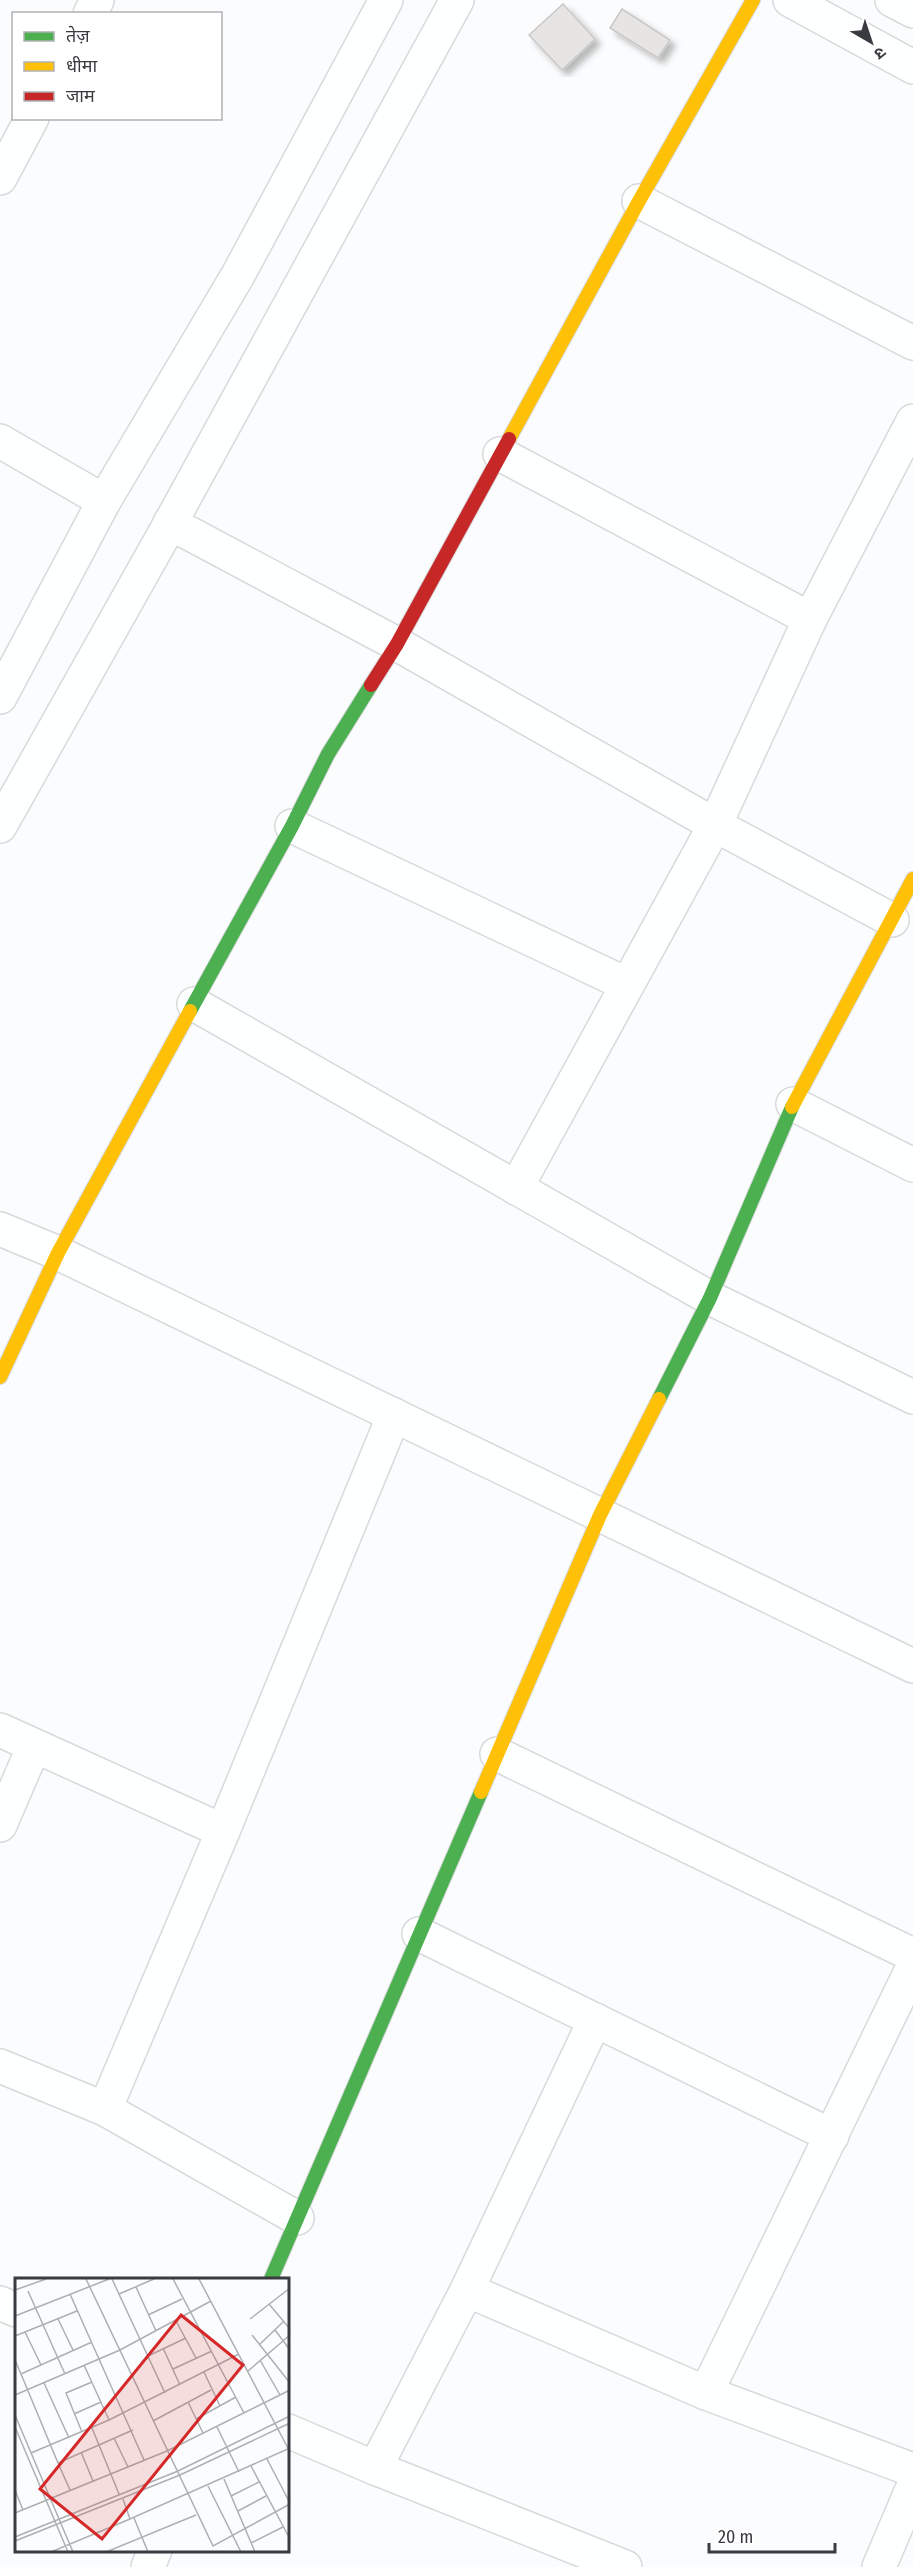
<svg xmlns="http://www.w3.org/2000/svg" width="913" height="2567" font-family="'Fira Sans Condensed','Noto Sans Devanagari',sans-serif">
<defs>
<filter id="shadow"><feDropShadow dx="5.5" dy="5.5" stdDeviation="3" flood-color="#0004"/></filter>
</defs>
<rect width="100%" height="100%" fill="#fbfcfd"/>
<!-- building -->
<g fill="#e6e5e3" stroke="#cac8c7" stroke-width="1.5" filter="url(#shadow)">
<path d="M563,4L595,39L562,70L529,35Z"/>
<path d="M622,9L670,40L658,58L610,28Z"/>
</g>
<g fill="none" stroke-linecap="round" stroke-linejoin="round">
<defs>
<g id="street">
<path d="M790,0L913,67"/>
<path d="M892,0L913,11"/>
<path d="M90,14L97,0"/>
<path d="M0,178L32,118"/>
<path d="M639,201L913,343"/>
<path d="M0,441L104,501"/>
<path d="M500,454L810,619"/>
<path d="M170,523L397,644L715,825L892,920"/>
<path d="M0,697L104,501L238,275L386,0"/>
<path d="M0,826L166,531L457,0"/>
<path d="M292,826L626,984"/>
<path d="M194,1004L710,1298L913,1397"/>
<path d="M793,1104L913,1165"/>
<path d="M516,1188L715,825L810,619L913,421"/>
<path d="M0,1229L58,1253L913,1666"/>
<path d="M0,1730L223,1831"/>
<path d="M497,1754L913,1955"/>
<path d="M0,1825L34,1746"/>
<path d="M419,1934L832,2136"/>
<path d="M0,2066L105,2109L297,2218"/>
<path d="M105,2109L223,1831L394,1415"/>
<path d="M467,2290L706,2393L913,2470"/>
<path d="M0,2303L16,2310"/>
<path d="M706,2393L913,1967"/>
<path d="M288,2431L375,2468L625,2567"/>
<path d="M375,2468L467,2290L595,2020"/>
<path d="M148,2567L155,2550"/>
<path d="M879,2567L913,2487"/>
</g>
<g id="fast">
<path d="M190,1011L292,826L328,754L371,685"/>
<path d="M659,1399L710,1298L792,1107"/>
<path d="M271,2279L481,1792"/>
</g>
<g id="slow">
<path d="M509,439L639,201L753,0"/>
<path d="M792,1107L913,879"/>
<path d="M0,1377L58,1253L190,1011"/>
<path d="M481,1792L600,1515L659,1399"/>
</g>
<path id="jam" d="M371,685L397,644L509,439"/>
</defs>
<!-- street casing -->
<use href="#street" stroke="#d7d9db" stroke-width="36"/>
<!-- fast casing -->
<use href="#fast" stroke="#d7d9db" stroke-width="16"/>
<!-- slow casing -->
<use href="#slow" stroke="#d7d9db" stroke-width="16"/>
<!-- jam casing -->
<use href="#jam" stroke="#d7d9db" stroke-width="16"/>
<!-- street -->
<use href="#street" stroke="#feffff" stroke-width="33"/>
<!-- fast -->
<use href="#fast" stroke="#4caf50" stroke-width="14"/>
<!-- slow -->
<use href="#slow" stroke="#ffc107" stroke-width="14"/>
<!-- jam -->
<use href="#jam" stroke="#c62828" stroke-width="14"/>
</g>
<!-- overview -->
<g transform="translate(15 2278)">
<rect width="274" height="274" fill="#fbfcfd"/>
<path fill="none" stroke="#adafb1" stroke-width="1.5" d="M71,1L198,268L275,226M97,1L150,115M158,1L229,135M184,1L275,174M121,9L141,53M0,12L31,1M13,13L50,96M55,16L129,182M104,16L139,1M254,26L275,51M133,37L167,21M0,38L94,1M43,41L58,72M235,41L275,10M161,43L181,80M260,52L275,72M10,54L26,87M237,57L275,105M0,58L62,33M244,67L268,44M148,70L165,107M133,78L171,60M0,82L6,96L77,64M245,82L265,117M69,87L94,142M158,91L197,73M233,93L275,57M189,94L205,128M6,96L43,185L118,152M29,105L54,160M0,117L105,72L196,23M173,124L188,155M59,136L86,124M0,137L58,274M181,141L221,119M138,143L196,112M0,149L53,274M202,149L224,194M77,150L104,216M67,154L51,115L77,104M99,160L113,189M66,174L78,203M16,175L94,142L224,76M252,181L275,225M43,185L55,212M236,188L275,261M209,201L240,274M193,208L226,274M0,212L8,232M216,218L244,204M108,221L115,241L275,170M223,233L251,218M0,235L152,173L275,112M119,240L133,274M0,259L163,193L275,138M0,263L165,197L275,145M236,265L268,249M36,274L115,241M91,274L181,237"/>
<path fill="#d62828" fill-opacity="0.15" stroke="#d62828" stroke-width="3" d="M166,37L228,87L87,261L25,211Z"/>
<rect width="274" height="274" fill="none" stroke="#393b40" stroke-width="3"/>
</g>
<!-- legend -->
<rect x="12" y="12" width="210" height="108" fill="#ffffff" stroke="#b0b1b3" stroke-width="1.5"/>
<rect x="24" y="32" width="30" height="9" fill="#4caf50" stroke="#b0b1b3" stroke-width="1.5"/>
<text x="66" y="42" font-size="18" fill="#393b40">तेज़</text>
<rect x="24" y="62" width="30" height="9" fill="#ffc107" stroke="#b0b1b3" stroke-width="1.5"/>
<text x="66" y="72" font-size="18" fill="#393b40">धीमा</text>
<rect x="24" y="92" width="30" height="9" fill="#c62828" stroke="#b0b1b3" stroke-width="1.5"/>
<text x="66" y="102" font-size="18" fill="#393b40">जाम</text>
<!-- north arrow -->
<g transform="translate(871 42) rotate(141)" stroke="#ffffff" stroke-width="4.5" paint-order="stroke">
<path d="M0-4.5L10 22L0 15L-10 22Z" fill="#393b40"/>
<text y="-9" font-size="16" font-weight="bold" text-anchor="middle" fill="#393b40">उ</text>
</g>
<!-- scale -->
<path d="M709 2543v9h126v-9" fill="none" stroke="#393b40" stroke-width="3"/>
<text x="718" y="2543" font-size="18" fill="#393b40" stroke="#ffffff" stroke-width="4.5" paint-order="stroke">20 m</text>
</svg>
